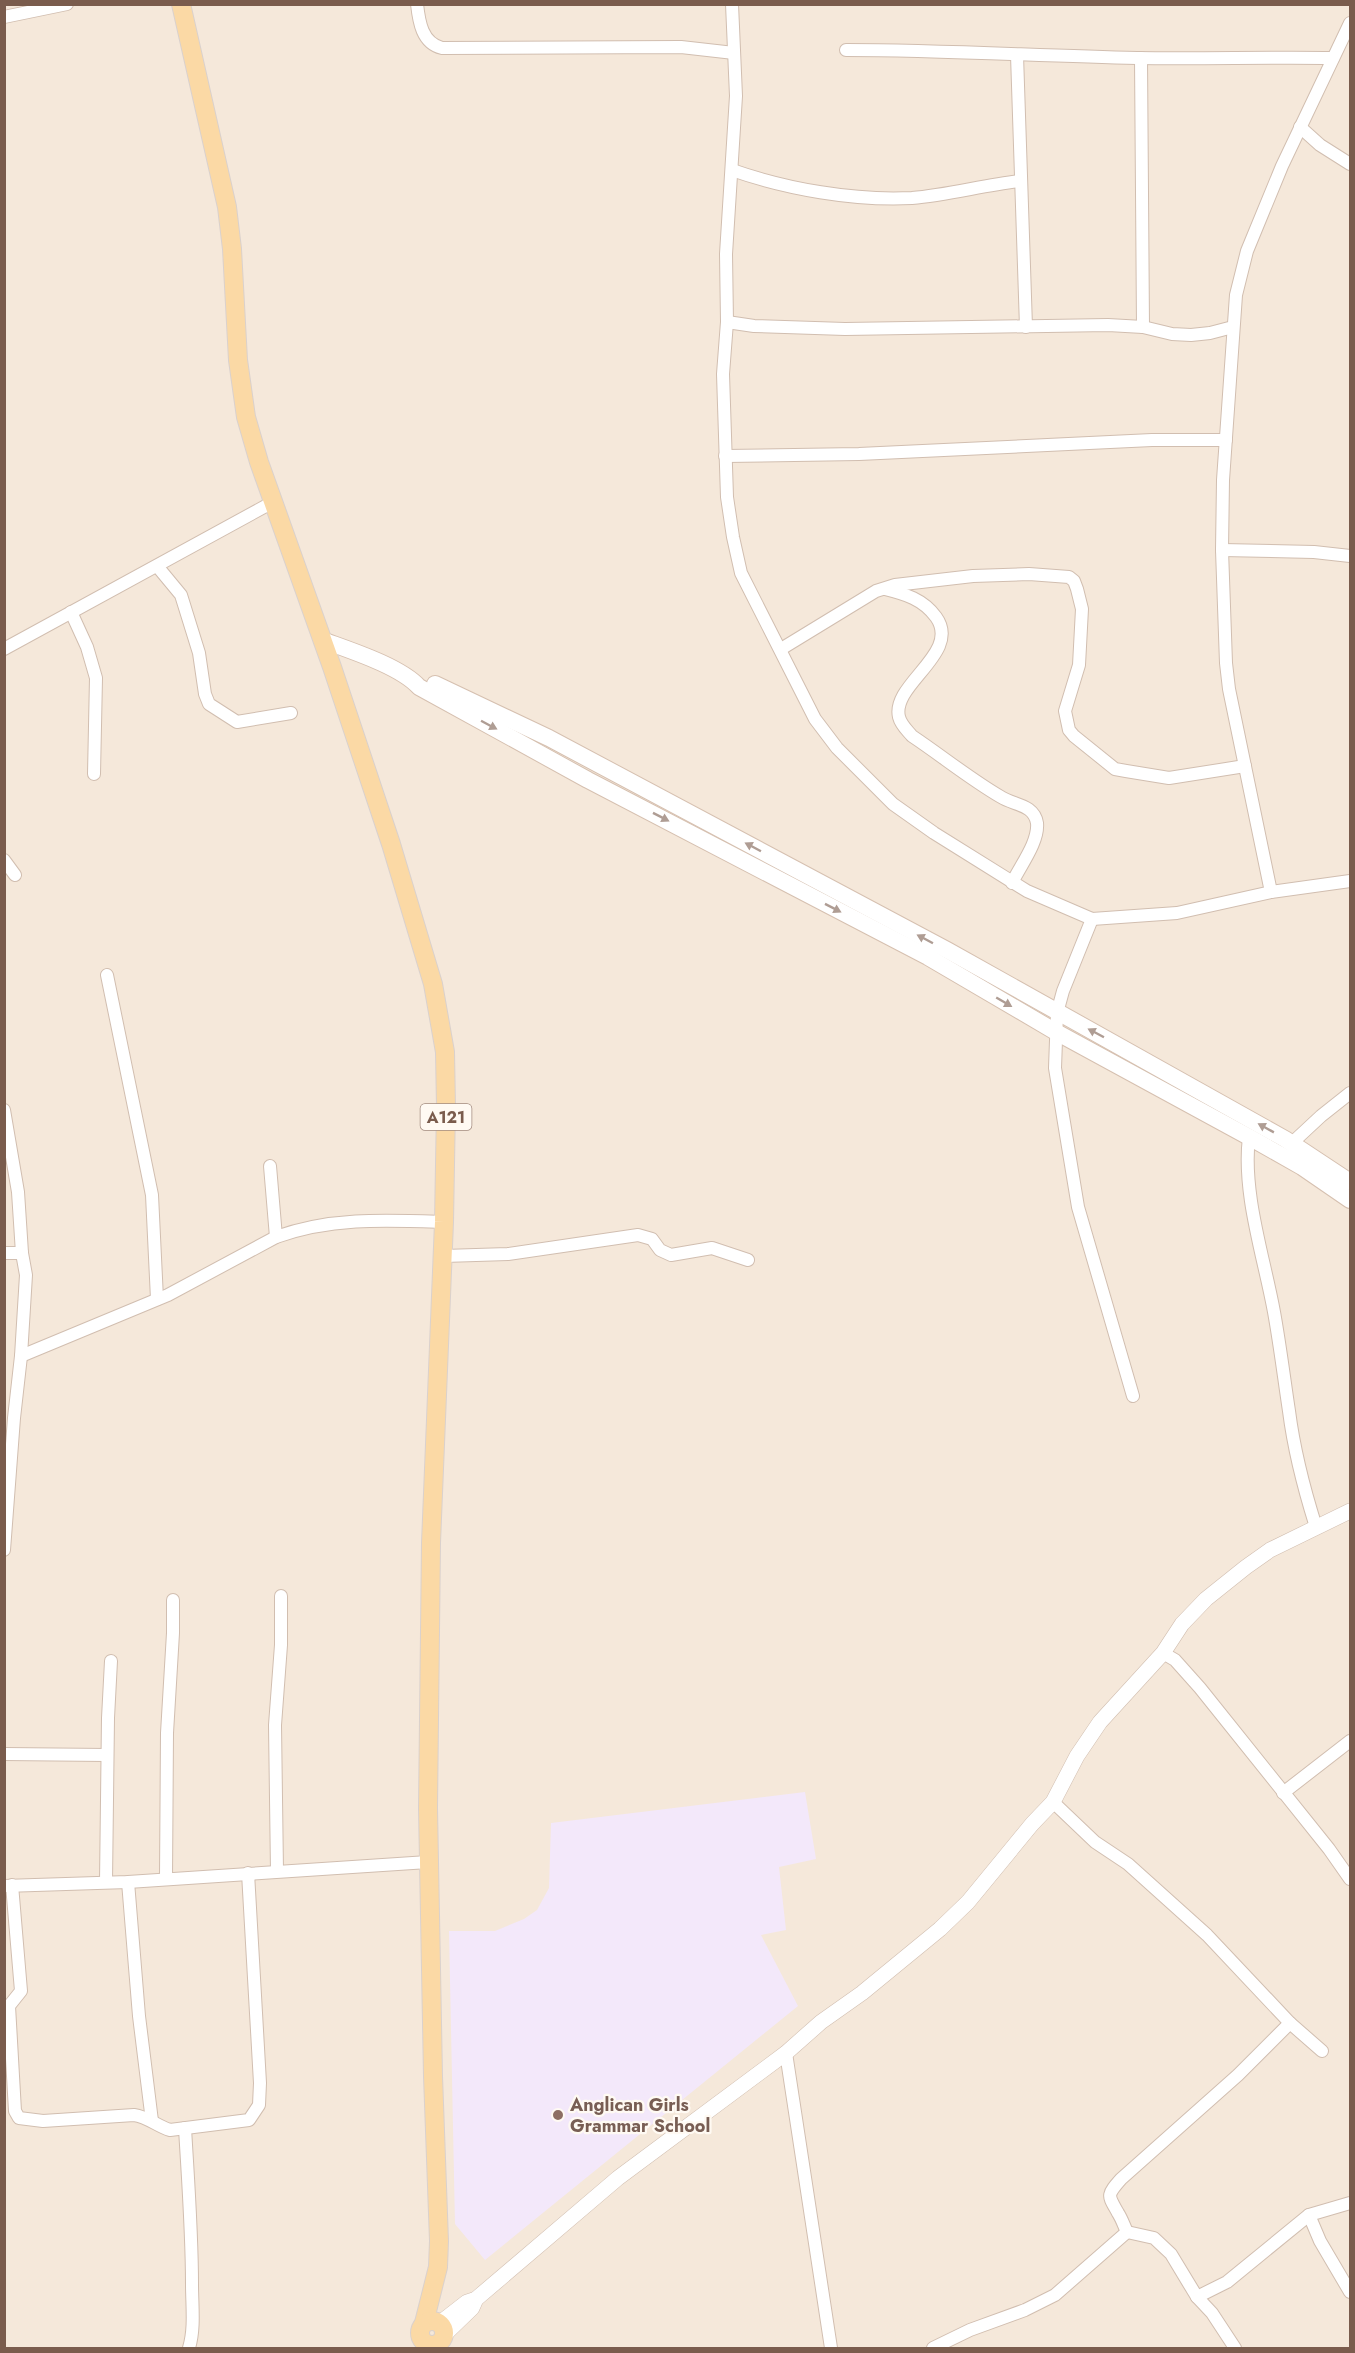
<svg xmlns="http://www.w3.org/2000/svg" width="1355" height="2353" font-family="Jost,sans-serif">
<rect width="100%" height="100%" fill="#fdf6ec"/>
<!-- residential -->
<rect fill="#f5e8da" x="5" y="5" width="1345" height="2343"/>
<!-- education -->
<path fill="#f3e8fa" d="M805,1792L816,1859L779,1867L786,1930L761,1935L798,2006L485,2260L455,2224L449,1931H495L524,1919L537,1910L549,1888L551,1823Z"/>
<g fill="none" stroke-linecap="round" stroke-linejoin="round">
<defs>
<g id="minor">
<path d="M417,4C419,22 422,43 442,48L681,47L734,53"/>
<path d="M732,4L736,96L726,254L727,322L723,374L727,497L733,537L741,573L815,719L837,748L893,804L934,833L1027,891L1092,919L1177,913L1271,892L1350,881"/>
<path d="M4,17L67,4"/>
<path d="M846,50C943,50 1040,56 1137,58C1202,59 1267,57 1333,58"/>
<path d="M1017,55L1026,327"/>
<path d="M1141,58L1143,327"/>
<path d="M1300,127L1320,145L1350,164"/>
<path d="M732,170C786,189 854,201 912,198C948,195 984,185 1020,181"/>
<path d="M727,322L754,326L845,329L1108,325L1143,327L1172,334L1191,335L1210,333L1233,327"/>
<path d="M725,456L859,454L1152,440H1226"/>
<path d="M1222,550L1314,552L1350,556"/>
<path d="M157,566L181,595L199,653L205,694L209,704L237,722L291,713"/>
<path d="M885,589C905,594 923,599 936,617C962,653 891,684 899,717C901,725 907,730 912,736C942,756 970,779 1001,797C1013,805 1034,804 1037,823C1039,842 1020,866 1012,883"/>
<path d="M71,612L87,647L96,678L94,774"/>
<path d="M4,649L273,502"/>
<path d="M781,649L876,591L895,585L973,576L1029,574L1069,577L1074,581L1077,589L1082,609L1079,665L1065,711L1069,730L1074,736L1115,769L1126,771L1169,778L1245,766"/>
<path d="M4,860L15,875"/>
<path d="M1271,892L1229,689L1226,663L1222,550L1223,480L1236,295L1247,251L1282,166L1350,23"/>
<path d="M1092,919L1063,991L1057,1013L1055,1068L1078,1207L1133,1396"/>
<path d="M107,975L152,1195L157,1299"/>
<path d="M4,1110L18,1192L22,1253L26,1275L21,1356L14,1418L4,1550"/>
<path d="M1249,1137C1242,1193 1264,1257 1274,1312C1280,1345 1284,1378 1289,1411C1294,1450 1304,1489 1316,1527"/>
<path d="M1292,1143L1321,1116L1350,1093"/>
<path d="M270,1166L276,1237"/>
<path d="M4,1253H22"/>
<path d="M444,1256L508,1254L638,1235L652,1239L660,1250L671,1255L712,1248L748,1260"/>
<path d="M21,1356L168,1295L276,1237C331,1217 387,1220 444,1222"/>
<path d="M1163,1653L1175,1660L1200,1688L1329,1849L1350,1879"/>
<path d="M4,1754L107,1755"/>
<path d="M1283,1793L1350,1741"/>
<path d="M1053,1802L1095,1842L1128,1864L1207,1935L1290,2023L1322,2051"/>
<path d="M277,1871L275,1725L281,1645V1596"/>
<path d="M166,1879L167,1733L173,1633V1600"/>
<path d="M106,1882L108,1718L111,1661"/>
<path d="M128,1882L139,2016L152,2121"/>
<path d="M12,1885L21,1991L9,2006L15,2111L19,2118L43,2121L134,2115C148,2117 157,2126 170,2130L249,2120L259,2105L260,2083L248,1873"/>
<path d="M4,1886L128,1882L428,1862"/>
<path d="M786,2053L831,2348"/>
<path d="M185,2128C188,2180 192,2232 192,2284C192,2306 195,2328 189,2348"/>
<path d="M1309,2215L1320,2241L1350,2292"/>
<path d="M1127,2232C1124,2226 1122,2219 1118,2213C1108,2195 1106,2196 1121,2179L1238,2075L1290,2023"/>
<path d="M1127,2232L1154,2238L1171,2254L1197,2297L1212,2313L1235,2348"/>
<path d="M1197,2297L1227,2282L1309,2215L1350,2203"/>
<path d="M933,2348L970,2330L1025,2310L1055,2295L1127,2232"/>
</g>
<g id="tertiary">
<path d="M440,2323L467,2302L473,2300"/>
<path d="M444,2335L472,2308L476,2299L618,2178L786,2053L821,2022L862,1993L940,1929L968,1902L1032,1824L1053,1802L1077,1756L1100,1722L1163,1653L1182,1624L1206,1599L1246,1567L1270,1550L1350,1511"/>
</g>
<g id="secondary">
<path d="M322,640C349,650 400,666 419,687L588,780L928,957L1056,1032L1249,1137L1302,1167L1350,1200"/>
<path d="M435,684L549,738L947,950L1285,1139L1350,1182"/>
</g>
<g id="primary">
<path d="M181,4L227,207L232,249L238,360L246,417L259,462L332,667L391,844L433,984L445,1052L446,1107L444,1222L431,1543L428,1808L433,2076L439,2241L438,2267L424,2323"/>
<circle cx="432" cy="2333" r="12"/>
</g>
</defs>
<!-- minor casing -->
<use href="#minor" stroke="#d1beb0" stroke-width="14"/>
<!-- tertiary casing -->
<use href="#tertiary" stroke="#d1beb0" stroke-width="16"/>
<!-- secondary casing -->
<use href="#secondary" stroke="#d6c0b0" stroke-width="18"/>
<!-- primary casing -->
<use href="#primary" stroke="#dad1cd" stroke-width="20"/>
<!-- minor -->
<use href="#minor" stroke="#fff" stroke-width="12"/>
<!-- tertiary -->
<use href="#tertiary" stroke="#fff" stroke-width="15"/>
<!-- secondary -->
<use href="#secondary" stroke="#fff" stroke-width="16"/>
<!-- primary -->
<use href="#primary" stroke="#fbd9a5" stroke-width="18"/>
</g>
<!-- one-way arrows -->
<defs><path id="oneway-solid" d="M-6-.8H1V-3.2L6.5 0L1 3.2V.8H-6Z" transform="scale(1.5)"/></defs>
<g fill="#af9d94">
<use href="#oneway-solid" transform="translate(489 725) rotate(28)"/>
<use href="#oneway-solid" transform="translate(661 817) rotate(27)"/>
<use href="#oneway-solid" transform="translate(753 847) rotate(-152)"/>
<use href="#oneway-solid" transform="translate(833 908) rotate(27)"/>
<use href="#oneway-solid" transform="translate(925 939) rotate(-152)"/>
<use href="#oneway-solid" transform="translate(1004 1002) rotate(30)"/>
<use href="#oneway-solid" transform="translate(1096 1033) rotate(-152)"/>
<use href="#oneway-solid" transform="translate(1266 1128) rotate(-151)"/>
</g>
<!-- markers -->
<circle fill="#8d6e63" stroke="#fffaf3" stroke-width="2" cx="558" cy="2115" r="6"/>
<g text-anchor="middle" stroke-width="4.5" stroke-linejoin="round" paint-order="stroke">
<!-- shield labels -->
<rect fill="#fffaf3" stroke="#a28b7f" stroke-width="1.5" x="420.5" y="1104" width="51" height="26" rx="4.5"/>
<g font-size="16" font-weight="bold" fill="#7a5c4d">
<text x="446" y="1123">A121</text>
</g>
<!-- education labels -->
<g font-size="18" font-weight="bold" fill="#785e54" stroke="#fffaf3" text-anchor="start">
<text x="570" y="2111">Anglican Girls<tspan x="570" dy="21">Grammar School</tspan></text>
</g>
</g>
<!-- border -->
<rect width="1355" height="2353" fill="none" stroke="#7a5c4d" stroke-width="12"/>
</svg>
